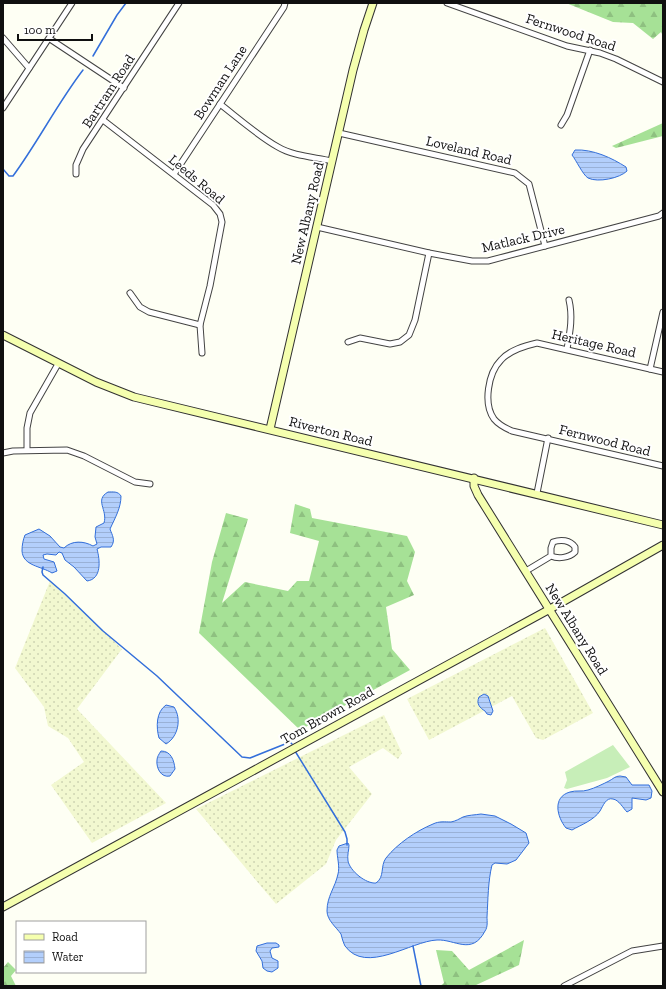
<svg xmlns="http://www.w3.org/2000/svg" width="666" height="989" font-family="'Zilla Slab',serif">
<defs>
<pattern id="farmland-dots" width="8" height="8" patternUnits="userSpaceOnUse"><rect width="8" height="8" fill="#f2f8d0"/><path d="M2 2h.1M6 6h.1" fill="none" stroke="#ced4b2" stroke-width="1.8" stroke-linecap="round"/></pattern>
<pattern id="forest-firs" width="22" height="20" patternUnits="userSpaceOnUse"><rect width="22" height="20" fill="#a6e196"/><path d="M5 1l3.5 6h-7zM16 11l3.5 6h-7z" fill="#8ec080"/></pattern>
<pattern id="water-rules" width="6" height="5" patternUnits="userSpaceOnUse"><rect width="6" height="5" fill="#b3cffc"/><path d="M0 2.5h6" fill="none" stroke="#99b1d7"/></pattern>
</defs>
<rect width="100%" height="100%" fill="#fefff4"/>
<!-- farmland -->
<g fill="url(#farmland-dots)">
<path d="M50,581L122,649L77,709L166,803L92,843L51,785L84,762L68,738L48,726L44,707L15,668Z"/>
<path d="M545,628L593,713L543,740L536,738L512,696L429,740L407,699Z"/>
<path d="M384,715L402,753L398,759L383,748L349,767L372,794L336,840L326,864L276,904L196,809Z"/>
</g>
<!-- grass -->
<path fill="#c7eeb8" d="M613,745L630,767L607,778L567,789L564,788L567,780L565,772Z"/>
<!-- forest -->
<g fill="url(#forest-firs)">
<path d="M566,3H663V36L661,32L653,39L633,23L613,22Z"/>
<path d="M663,123V136L616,148L612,146Z"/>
<path d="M295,504L310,509L312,518L407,536L415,552L407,581L414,595L386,607L392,649L410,670L300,730L199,633L212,562L226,513L248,519L222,603L245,582L288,591L297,581H309L319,541L290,533Z"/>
<path d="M524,940L519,965L474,986H440L444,983L436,950L452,951L469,970Z"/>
<path d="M8,962L16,970L11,976L16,986H3V968Z"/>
</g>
<!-- water -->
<g fill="url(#water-rules)" stroke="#336fda">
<path d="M575,150C593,149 612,158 626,167L627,171C620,178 598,183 588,178C583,175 576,160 572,155Z"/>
<path d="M108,492C113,492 118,491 121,496C121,508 115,518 110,529C112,535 116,540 111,547H101L97,549C100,560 102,579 87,581L74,567L65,560L62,553L59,552L56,555L47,554L43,555L44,559L54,562L57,571L52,573C41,566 23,566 22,551C22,545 23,540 25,535L39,529L50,536L60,547L64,548C72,540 84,541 93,546L97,544L95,537L96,527L104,523C108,510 94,500 108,492Z"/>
<path d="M484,694L488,696L493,711L491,715L487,714L485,711C480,708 476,704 479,697Z"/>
<path d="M166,705L174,707C182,719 178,737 166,744L159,738C156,727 156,712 166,705Z"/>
<path d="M161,751C171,751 174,760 175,769L170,776C161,778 156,768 157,760C157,757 159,754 161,751Z"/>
<path d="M620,776L626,777L632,785H649L652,791L651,798L646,800L632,798V809L627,812C623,808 619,800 613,799C606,797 603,806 600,811C594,820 581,825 572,830L566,828C557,817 552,797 570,792C576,790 582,792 588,790C595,788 603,784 609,781C613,779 615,776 620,776Z"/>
<path d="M481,814L495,816L511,824L526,833L529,843L516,860L507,864L495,863L492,865C488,881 488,900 487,917C487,921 488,927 485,931C472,956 455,939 437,940C411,941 366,975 345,946C343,942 342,938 341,934C336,927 327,920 327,911C327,896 335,888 338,874C340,867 337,857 337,850L339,846L348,843L349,845C349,850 347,855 348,861C350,871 366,884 376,883C385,877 380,866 386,858C397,844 416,831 433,824C439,821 445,822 451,822C456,821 459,819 463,817C468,815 475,815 481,814Z"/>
<path d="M267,943H276L279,945V947L272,948L270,951L272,958L278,961V968L272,972L267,971L263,968L262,961L256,951L257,946Z"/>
</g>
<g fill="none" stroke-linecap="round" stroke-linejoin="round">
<!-- stream -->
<g stroke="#336fda" stroke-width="1.5">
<path d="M93,56L117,15L126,3"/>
<path d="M3,169L9,176H13C38,142 57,104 83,70"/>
<path d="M43,567L42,572L43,575L65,594L103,631L157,676L242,757L250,758L290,742L292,744"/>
<path d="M295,751L345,832L347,839V845"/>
<path d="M413,946L421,986"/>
</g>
<defs>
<g id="street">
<path d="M447,3L567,46L600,53L616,59L663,82"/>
<path d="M3,38L29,68"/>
<path d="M50,39L124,88"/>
<path d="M220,104C238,118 257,135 278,147C293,156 314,157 332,161"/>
<path d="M3,108L72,3"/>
<path d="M103,120L213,205L220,214L222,222L210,286L200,325L202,353"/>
<path d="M561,125L567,115L590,50"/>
<path d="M339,133L515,173L529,184L545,246"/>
<path d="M76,174V165L83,149L179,3"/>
<path d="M174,174L284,7L285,3"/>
<path d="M317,227L429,253L472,261H488L659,216L663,213"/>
<path d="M130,293L140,307L149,312L200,325"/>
<path d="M348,342L360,338L390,344L400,342L409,335L415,320L429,253"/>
<path d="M567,349C570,332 573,317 569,300"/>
<path d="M650,369L663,312"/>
<path d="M663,372L537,343C524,346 510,350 501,360C488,373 483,404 494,419C499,425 505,428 512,431L663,466"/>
<path d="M27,450V428L30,413L58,364"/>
<path d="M3,453L13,451L67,450L84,456L135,482L150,484"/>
<path d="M537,493L548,438"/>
<path d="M526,571L551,556V548L553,542C561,539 570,540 575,547V552C569,558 558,559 551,556"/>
<path d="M564,986L632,951L663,946"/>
</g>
<g id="secondary">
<path d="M3,335L96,382L134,397L663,525"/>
<path d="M270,429L353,70L364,30L373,3"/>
<path d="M474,478V486L478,495L663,792"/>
<path d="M3,907L550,609L663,545"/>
</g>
</defs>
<!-- street casing -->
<use href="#street" stroke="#434343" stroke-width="7"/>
<!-- secondary casing -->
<use href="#secondary" stroke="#323232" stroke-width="9"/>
<!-- street -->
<use href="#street" stroke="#fff" stroke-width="5"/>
<!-- secondary -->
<use href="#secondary" stroke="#f5ffaf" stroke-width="7"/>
</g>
<g text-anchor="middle" stroke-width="4" stroke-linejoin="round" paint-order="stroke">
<!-- street labels -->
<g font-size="14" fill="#101010" stroke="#fff">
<text transform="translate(571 32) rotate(18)" y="5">Fernwood Road</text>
<text transform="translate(220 82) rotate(-57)" y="5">Bowman Lane</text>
<text transform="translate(108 91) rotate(-57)" y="5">Bartram Road</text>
<text transform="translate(469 150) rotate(13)" y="5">Loveland Road</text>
<text transform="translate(197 179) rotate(40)" y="5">Leeds Road</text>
<text transform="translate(307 213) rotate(-77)" y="5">New Albany Road</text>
<text transform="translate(523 238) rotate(-13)" y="5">Matlack Drive</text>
<text transform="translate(594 343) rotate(13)" y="5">Heritage Road</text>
<text transform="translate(331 431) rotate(14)" y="5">Riverton Road</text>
<text transform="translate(605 440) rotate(14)" y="5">Fernwood Road</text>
<text transform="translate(577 629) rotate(58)" y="5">New Albany Road</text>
<text transform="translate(327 715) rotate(-29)" y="5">Tom Brown Road</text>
</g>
</g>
<!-- border -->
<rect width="666" height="989" fill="none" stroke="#101010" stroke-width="8"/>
<!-- legend -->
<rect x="16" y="921" width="130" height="52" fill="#ffffff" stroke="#9f9f9f"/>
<rect x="24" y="934" width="20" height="6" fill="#f5ffaf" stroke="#9f9f9f"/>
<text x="52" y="941" font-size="12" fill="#101010">Road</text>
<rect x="24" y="951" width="20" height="12" fill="url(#water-rules)" stroke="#9f9f9f"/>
<text x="52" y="961" font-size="12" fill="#101010">Water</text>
<!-- scale -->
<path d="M18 34v6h74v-6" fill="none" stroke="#101010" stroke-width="2"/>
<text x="24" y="34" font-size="12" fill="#101010" stroke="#ffffff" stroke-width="3" paint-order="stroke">100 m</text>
</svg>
